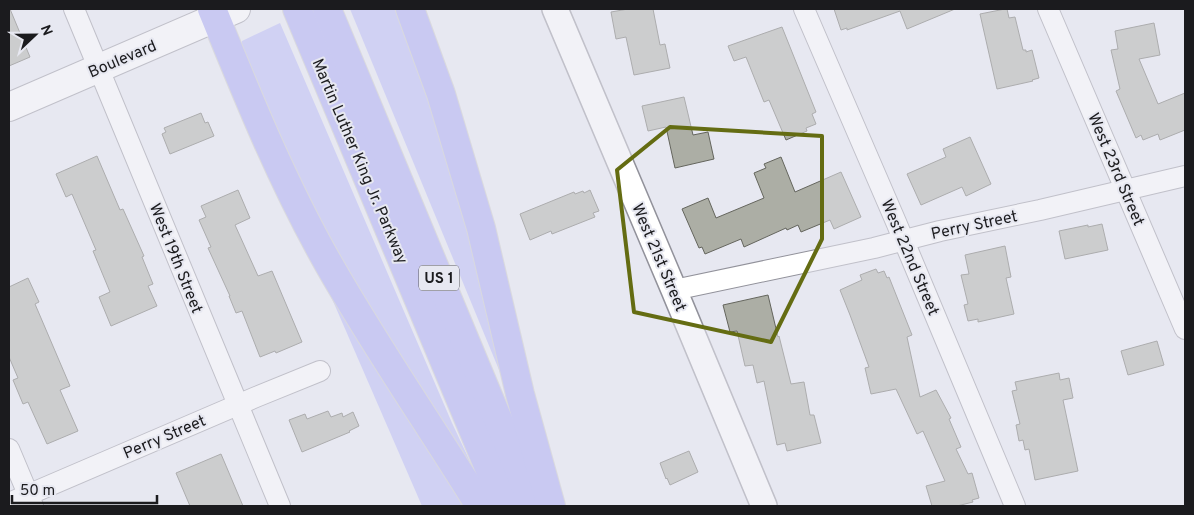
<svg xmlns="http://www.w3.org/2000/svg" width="1194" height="515" font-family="Overpass,sans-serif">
<rect width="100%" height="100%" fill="#e7e8f1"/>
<!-- green -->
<g fill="#b3b6f6">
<path d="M350,9H395L416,57L434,102L516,411Z"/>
<path d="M280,23L452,423L491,506L381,332L286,159L242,49V41Z"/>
<path d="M326,285L468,506H422Z"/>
</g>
<!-- building -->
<g fill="#acaea5" stroke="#64655d">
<path d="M9,9H10L30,57L9,66Z"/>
<path d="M628,9H653L660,45L665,44L670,68L634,75L626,37L616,39L611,12Z"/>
<path d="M834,9H955L907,29L900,11L847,30V28L841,30Z"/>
<path d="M1005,9H1007L1009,18L1015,17L1023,50H1026V52L1032,50L1039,78L1032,80L1033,81L997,89L980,14Z"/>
<path d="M1154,23L1160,55L1139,59L1158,104L1185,93V130L1160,140L1158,134L1143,140L1141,135L1136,138L1116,91L1120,89L1111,50L1118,49L1115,31Z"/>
<path d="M782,27L816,112L812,114L816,124L806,128L807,131L786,140L769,100L764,102L746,57L734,61L728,46Z"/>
<path d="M684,97L693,135L708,132L714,159L675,168L666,127L648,131L642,106Z"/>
<path d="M201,113L205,123L208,122L214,136L170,154L162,134L166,132L164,128Z"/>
<path d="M970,137L991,184L966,196L962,187L921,205L907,174L946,157L943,149Z"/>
<path d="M97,156L120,210L123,209L144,256L142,257L153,284L148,286L157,306L111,326L99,297L110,292L93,251L96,250L72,194L66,197L56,174Z"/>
<path d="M781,157L795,192L841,172L861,217L834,229L830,220L801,232L798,225L787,230L786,228L744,247L741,239L705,254L702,247L699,248L682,209L708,198L716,218L764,198L754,173L766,168L764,164Z"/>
<path d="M238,190L250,218L235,225L258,276L272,271L302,342L276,353L275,351L260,357L242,311L236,313L229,296H230L208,248L211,247L199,220L206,217L201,206Z"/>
<path d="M590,190L599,211L593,213L595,217L552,234L551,231L530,240L520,214L574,192L575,194L583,191L584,193Z"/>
<path d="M1102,224L1108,250L1065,259L1059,231L1088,225V227Z"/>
<path d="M1005,246L1011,277L1006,278L1014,314L978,322V319L968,321L964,305L968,304L961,275L969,274L965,255Z"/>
<path d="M876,269L878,273L884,271L887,278L889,277L912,335L907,337L920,397L936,390L951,418L949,419L961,447L956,449L968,474L972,473L979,498L972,500L973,502L957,506H932L926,486L945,481L923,431L917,434L896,389L871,394L865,368L869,367L850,315L840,290L862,280L860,275Z"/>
<path d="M28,278L39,302L35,304L70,386L60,390L78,431L47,444L28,402L23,404L13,380L18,378L9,357V287Z"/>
<path d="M768,295L778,337L779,336L791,384L804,382L810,415H814L821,443L787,451L785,443L777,445L764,381L757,383L753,365L745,366L737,331L730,332L723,305Z"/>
<path d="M1157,341L1164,365L1128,375L1121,351Z"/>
<path d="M1059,373L1060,380L1069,378L1073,398L1063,400L1078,471L1035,480L1029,449L1025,450L1023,440L1019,441L1016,425L1020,424L1012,391L1017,390L1015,382Z"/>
<path d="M328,411L331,417L342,413L343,417L353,412L359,426L349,431L350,432L302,452L289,420L305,414L307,419Z"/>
<path d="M689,451L698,472L670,485L667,478L666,479L660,463Z"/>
<path d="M221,454L243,506H190L176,473Z"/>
</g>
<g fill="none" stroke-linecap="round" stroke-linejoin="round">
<defs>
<g id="minor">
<path d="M74,9L280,506"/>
<path d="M804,9L896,222L1015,506"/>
<path d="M1048,9L1185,329"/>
<path d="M674,290L874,248L940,231L1040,210L1185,176"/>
<path d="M9,449L33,506"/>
<path d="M9,503L256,397L320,371"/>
</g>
<path id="tertiary" d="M555,9L674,290L764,506"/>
<path id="secondary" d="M9,107L236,9"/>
<g id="motorway">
<path d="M212,9C247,95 282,182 328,263C375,346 430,425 480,506"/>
<path d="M297,9L505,506"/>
<path d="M327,9L534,506"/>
<path d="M410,9L441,94L481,228L520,394L551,506"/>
</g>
</defs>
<!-- minor casing -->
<use href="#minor" stroke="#92929b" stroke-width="22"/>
<!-- tertiary casing -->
<use href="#tertiary" stroke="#92929b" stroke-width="28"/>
<!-- secondary casing -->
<use href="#secondary" stroke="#92929b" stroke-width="30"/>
<!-- motorway casing -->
<use href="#motorway" stroke="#c8c8c9" stroke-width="30"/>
<!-- minor -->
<use href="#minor" stroke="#fff" stroke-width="20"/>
<!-- tertiary -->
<use href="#tertiary" stroke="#fff" stroke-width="25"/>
<!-- secondary -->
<use href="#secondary" stroke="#fff" stroke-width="28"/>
<!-- motorway -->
<use href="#motorway" stroke="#a4a5f4" stroke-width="28"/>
</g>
<!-- marked area -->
<path d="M0 0H1194V515H0ZM670,127L822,136V239L771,342L634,312L617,170Z" fill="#e7e8f1" fill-opacity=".55" fill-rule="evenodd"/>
<path fill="none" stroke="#646c12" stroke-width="4" stroke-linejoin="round" d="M670,127L822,136V239L771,342L634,312L617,170Z"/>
<g text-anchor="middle" stroke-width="4" stroke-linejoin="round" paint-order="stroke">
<!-- shield labels -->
<rect fill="#e7e8f1" stroke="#58585d" stroke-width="1" x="419" y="265.5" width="40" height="25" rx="4"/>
<g font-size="15" font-weight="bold" fill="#1b1b1e">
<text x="439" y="283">US 1</text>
</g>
<!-- street labels -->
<g font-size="16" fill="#1b1b1e" stroke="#e7e8f1">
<text transform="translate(122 58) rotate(-23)" y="6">Boulevard</text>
<text transform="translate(361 161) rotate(67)" y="6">Martin Luther King Jr. Parkway</text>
<text transform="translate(1117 169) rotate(67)" y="6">West 23rd Street</text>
<text transform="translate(974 224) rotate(-12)" y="6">Perry Street</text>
<text transform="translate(660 257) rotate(67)" y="6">West 21st Street</text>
<text transform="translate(911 257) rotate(67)" y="6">West 22nd Street</text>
<text transform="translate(177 258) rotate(68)" y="6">West 19th Street</text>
<text transform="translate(164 436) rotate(-23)" y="6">Perry Street</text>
</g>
</g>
<!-- border -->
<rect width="1194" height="515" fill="none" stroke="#1b1b1e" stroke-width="20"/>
<!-- north arrow -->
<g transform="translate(35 35) rotate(68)" stroke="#e7e8f1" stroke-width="4" paint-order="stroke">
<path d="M0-4L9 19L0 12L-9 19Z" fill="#1b1b1e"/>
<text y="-8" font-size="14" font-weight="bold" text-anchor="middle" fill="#1b1b1e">N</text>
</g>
<!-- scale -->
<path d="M12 495v8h145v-8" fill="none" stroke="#1b1b1e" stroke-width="2.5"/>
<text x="20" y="495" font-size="15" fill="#1b1b1e" stroke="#e7e8f1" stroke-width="4" paint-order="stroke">50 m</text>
</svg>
